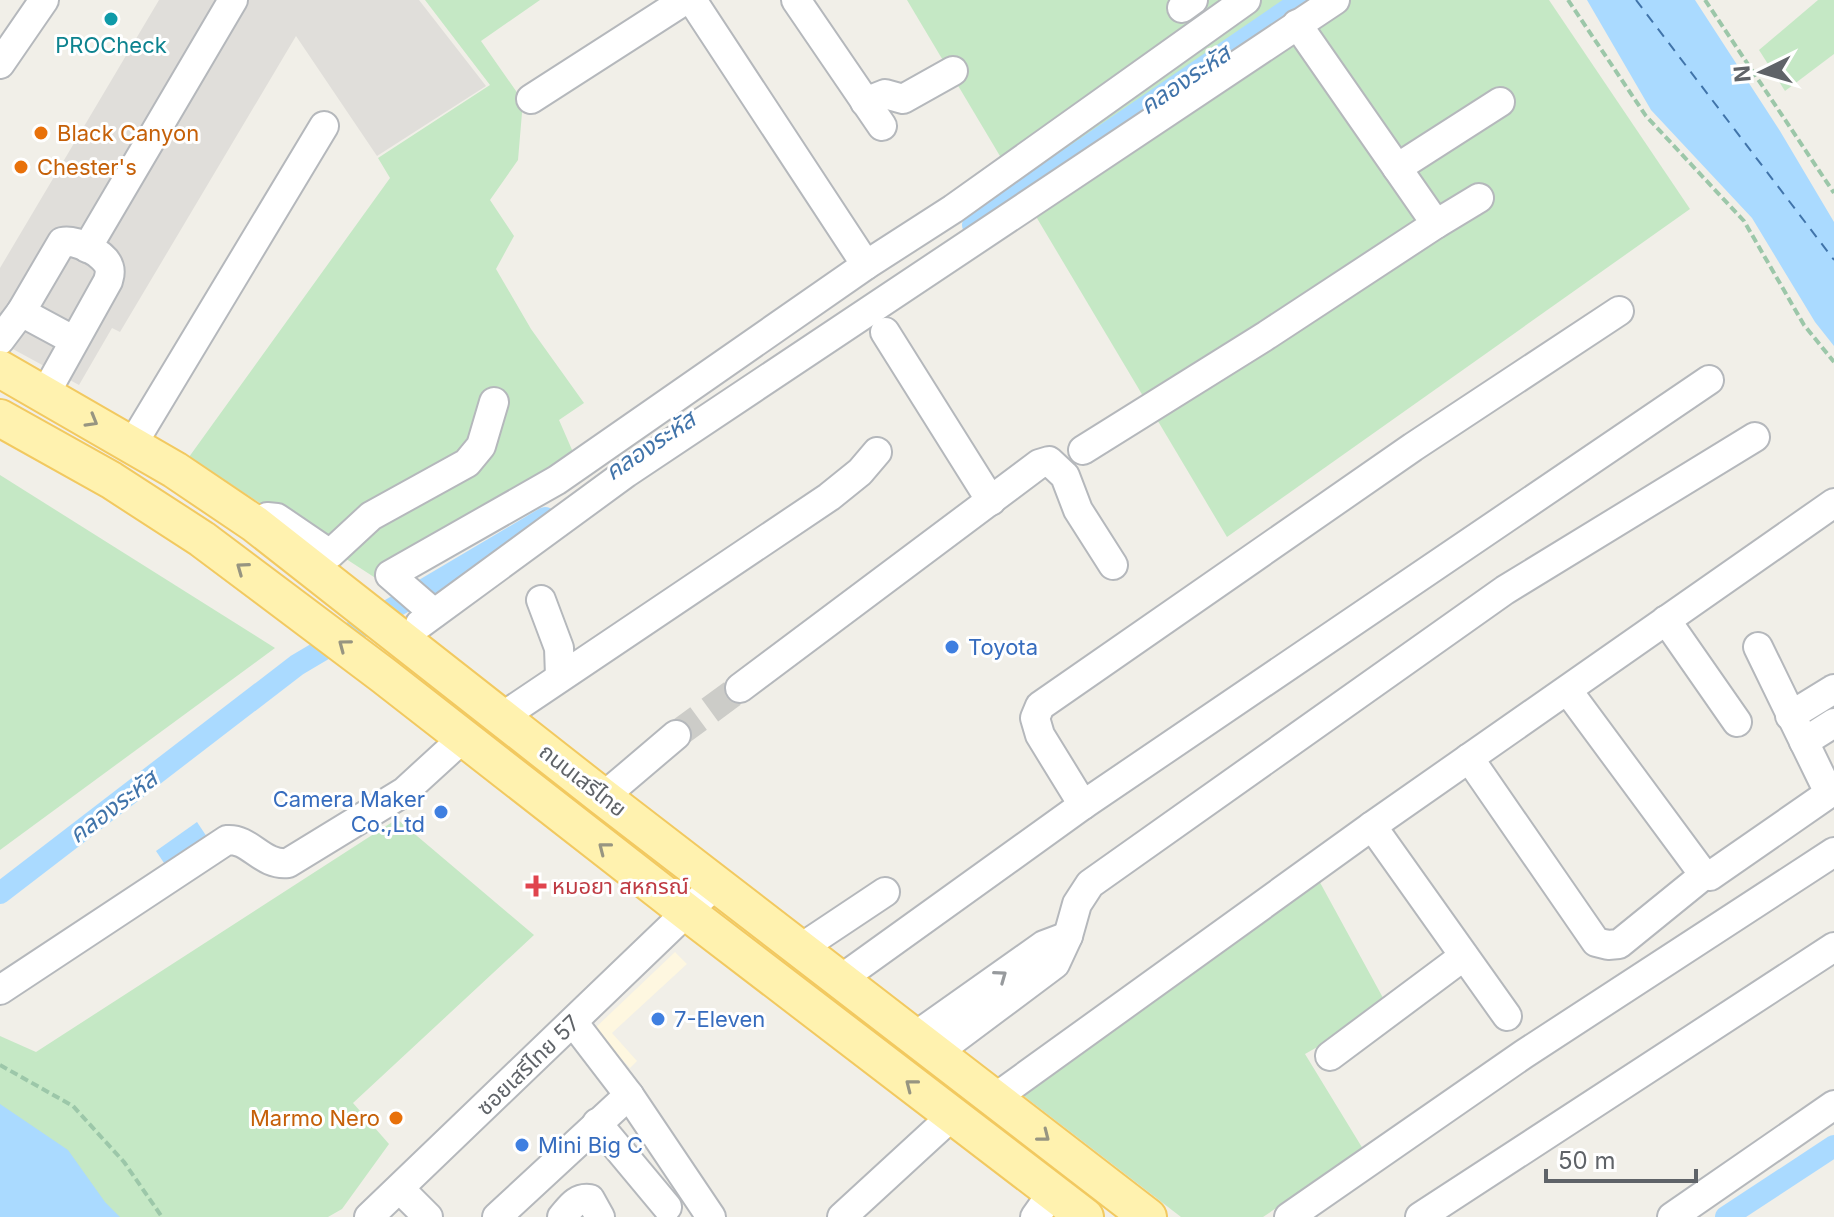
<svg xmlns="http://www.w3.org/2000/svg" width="1834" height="1217" font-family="Inter,'Noto Sans Thai',sans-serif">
<rect width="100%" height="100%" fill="#f1efe8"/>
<!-- commercial -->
<path fill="#fef7e0" d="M675,952L687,964L612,1033L637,1061L630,1068L594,1029Z"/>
<!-- industrial -->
<path fill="#e0deda" d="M159,0H419L486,86L377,156L296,36L120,332L112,328L79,385L0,342V268Z"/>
<!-- green -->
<g fill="#c5e8c5">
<path d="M425,0H540L481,41L523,101L518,160L490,200L514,236L496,269L531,329L584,403L559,420L576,459L377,579L189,457L390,178L378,158L490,85Z"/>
<path d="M907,0H1549L1690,209L1227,537Z"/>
<path d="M1818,0H1834V54L1785,91L1759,50Z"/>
<path d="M0,475L275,648L0,850Z"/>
<path d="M397,819L534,935L353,1103L389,1144L342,1209L328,1217H0V1036L36,1052Z"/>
<path d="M1317,877L1388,1007L1305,1054L1363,1149L1263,1217H1181L1016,1090Z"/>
</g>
<!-- water -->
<g fill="#aadaff">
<path d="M1587,0H1695L1780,131L1834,222V346L1815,322L1752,218L1651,110Z"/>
<path d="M197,822L209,840L168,869L156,851Z"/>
<path d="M0,1104L68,1150L105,1202L120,1217H0Z"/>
</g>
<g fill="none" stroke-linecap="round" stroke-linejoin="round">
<!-- canal -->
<g stroke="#aadaff" stroke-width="22">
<path d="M973,225L1302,0"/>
<path d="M0,893L297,665L545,518"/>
<path d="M1726,1217L1834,1146"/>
</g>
<!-- ferry -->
<path stroke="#4174aa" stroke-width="2" stroke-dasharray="10 8" stroke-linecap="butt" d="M1636,0L1834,260"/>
<!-- minor-tunnel -->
<path stroke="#ccccc8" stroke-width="28" stroke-dasharray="28 14" stroke-linecap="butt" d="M676,735L740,688"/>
<defs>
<g id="minor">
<path d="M692,0L866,265"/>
<path d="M796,0L882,126"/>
<path d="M1182,8L1193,0"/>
<path d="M0,64L44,0"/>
<path d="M531,99L685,0"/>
<path d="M865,102L885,94L903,99L953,71"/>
<path d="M1397,168L1500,102"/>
<path d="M1436,224L1479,198"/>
<path d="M87,248L233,0"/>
<path d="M21,312L73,340"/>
<path d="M885,332L991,501"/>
<path d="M0,340L21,312L62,242C75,239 105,253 109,267C111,273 109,276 108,281L45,394"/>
<path d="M132,445L324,126"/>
<path d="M1083,450L1267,335L1436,224L1297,24"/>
<path d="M255,524L267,517L277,518L330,554L371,516L467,463L481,446L494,402"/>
<path d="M541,600L559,648L560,676"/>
<path d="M434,613L390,575L557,480L866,265L953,209L1246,0"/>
<path d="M1666,620L1737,722"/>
<path d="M420,624L626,473L1335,0"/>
<path d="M1758,647L1829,793"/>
<path d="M740,688L1039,464L1049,461L1065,476L1078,510L1113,565"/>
<path d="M1568,691L1704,875L1710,876L1834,790"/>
<path d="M1790,716L1834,689"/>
<path d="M502,717L829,497L860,472L877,452"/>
<path d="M1804,742L1834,723"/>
<path d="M1469,758L1596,942L1608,945L1619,944L1704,875"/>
<path d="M603,797L676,735"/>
<path d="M1083,805L1040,735L1035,718L1040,706L1413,447L1619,311"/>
<path d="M1372,826L1507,1016"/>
<path d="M801,948L885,892"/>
<path d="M841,979L1083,805L1709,380"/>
<path d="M0,990L227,840C250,838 262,866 288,863L404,792L463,738"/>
<path d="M573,1022L629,1095L711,1217"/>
<path d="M914,1037L1044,945L1068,936"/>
<path d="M936,1053L1055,964L1068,936L1077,904L1090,884L1505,590L1755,437"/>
<path d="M1330,1056L1464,956"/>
<path d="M995,1098L1372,826L1834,503"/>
<path d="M597,1123L667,1207"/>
<path d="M400,1189L428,1217"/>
<path d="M369,1217L716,884"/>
<path d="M497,1217L629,1095"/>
<path d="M562,1217C570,1208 576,1197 590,1199L600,1217"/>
<path d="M842,1217L952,1116"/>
<path d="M1035,1217L1052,1193"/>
<path d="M1289,1217L1524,1054L1834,852"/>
<path d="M1420,1217L1834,947"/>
<path d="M1672,1217L1834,1105"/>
</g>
<g id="major">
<path d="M0,369L175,470L255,524L603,797L1148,1217"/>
<path d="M0,418L111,480L202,539L383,675L688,913L1085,1217"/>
</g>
</defs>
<!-- minor casing -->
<use href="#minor" stroke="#b5b8bc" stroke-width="32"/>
<!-- major casing -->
<use href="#major" stroke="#f2c960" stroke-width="40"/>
<!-- path -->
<g stroke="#9cc7a9" stroke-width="4" stroke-dasharray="8 4" stroke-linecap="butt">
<path d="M1568,0L1646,116L1744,221L1804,325L1834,362"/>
<path d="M1705,0L1834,193"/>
<path d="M0,1065L73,1106L124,1162L162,1217"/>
</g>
<!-- minor -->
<use href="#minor" stroke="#fff" stroke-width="28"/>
<!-- major -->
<use href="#major" stroke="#fff2af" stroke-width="36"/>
</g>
<!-- one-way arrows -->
<defs><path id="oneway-chevron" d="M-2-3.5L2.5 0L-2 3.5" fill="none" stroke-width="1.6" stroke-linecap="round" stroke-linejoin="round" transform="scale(2)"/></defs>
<g stroke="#979581">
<use href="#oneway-chevron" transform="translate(92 421) rotate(30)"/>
<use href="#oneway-chevron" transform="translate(242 568) rotate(-144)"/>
<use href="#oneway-chevron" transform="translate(344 645) rotate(-143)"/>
<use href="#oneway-chevron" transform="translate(604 848) rotate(-142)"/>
<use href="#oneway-chevron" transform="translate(911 1085) rotate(-142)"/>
<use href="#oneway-chevron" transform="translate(1044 1136) rotate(38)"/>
</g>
<use stroke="#979a9d" href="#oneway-chevron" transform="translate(1001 976) rotate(-36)"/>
<!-- markers -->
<circle fill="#0f9aa8" stroke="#fff" stroke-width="3" cx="111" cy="19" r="8"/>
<g fill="#e8710a" stroke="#fff" stroke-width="3">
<circle cx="41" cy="133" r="8"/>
<circle cx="21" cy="167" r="8"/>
<circle cx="396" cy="1118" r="8"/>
</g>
<g fill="#3f7fe0" stroke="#fff" stroke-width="3">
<circle cx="952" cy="647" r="8"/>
<circle cx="441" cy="812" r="8"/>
<circle cx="658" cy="1019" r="8"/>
<circle cx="522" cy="1145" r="8"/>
</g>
<path fill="#e0444e" stroke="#fff" stroke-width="3" d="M532 874h8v8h8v8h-8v8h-8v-8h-8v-8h8z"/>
<g text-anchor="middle" stroke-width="6" stroke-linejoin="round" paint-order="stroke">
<!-- culture labels -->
<g font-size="22" fill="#0d838f" stroke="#fff">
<text x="111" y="53">PROCheck</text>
</g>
<!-- food labels -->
<g font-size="22" fill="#c56008" stroke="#fff" text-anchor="start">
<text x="57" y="141">Black Canyon</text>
<text x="37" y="175">Chester's</text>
<text x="380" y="1126" text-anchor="end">Marmo Nero</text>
</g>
<!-- shop labels -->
<g font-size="22" fill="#366cbe" stroke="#fff" text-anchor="start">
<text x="968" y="655">Toyota</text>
<text x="425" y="807" text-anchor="end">Camera Maker<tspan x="425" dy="25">Co.,Ltd</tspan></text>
<text x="674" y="1027">7-Eleven</text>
<text x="538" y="1153">Mini Big C</text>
</g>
<!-- street labels -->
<g font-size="22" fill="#5f6368" stroke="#fff">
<text transform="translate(583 780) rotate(38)" y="8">ถนนเสรีไทย</text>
<text transform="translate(528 1065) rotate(-44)" y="8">ซอยเสรีไทย 57</text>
</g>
<!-- health labels -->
<g font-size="22" fill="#be3a42" stroke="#fff" text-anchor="start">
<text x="552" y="894">หมอยา สหกรณ์</text>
</g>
<!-- water labels -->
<g font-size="24" font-style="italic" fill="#4174aa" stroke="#fff">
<text transform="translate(1185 80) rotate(-34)" y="8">คลองระหัส</text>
<text transform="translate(650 446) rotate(-34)" y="8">คลองระหัส</text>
<text transform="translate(113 807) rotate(-37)" y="8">คลองระหัส</text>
</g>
</g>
<!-- north arrow -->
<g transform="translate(1762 72) rotate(265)" stroke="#ffffff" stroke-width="6" paint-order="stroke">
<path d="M0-6L14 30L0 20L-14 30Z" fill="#5f6368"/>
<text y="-12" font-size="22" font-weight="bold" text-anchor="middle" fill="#5f6368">N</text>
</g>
<!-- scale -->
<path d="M1546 1169v12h150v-12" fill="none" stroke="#5f6368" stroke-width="4"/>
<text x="1558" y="1169" font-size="24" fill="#5f6368" stroke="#ffffff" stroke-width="6" paint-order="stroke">50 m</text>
</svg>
